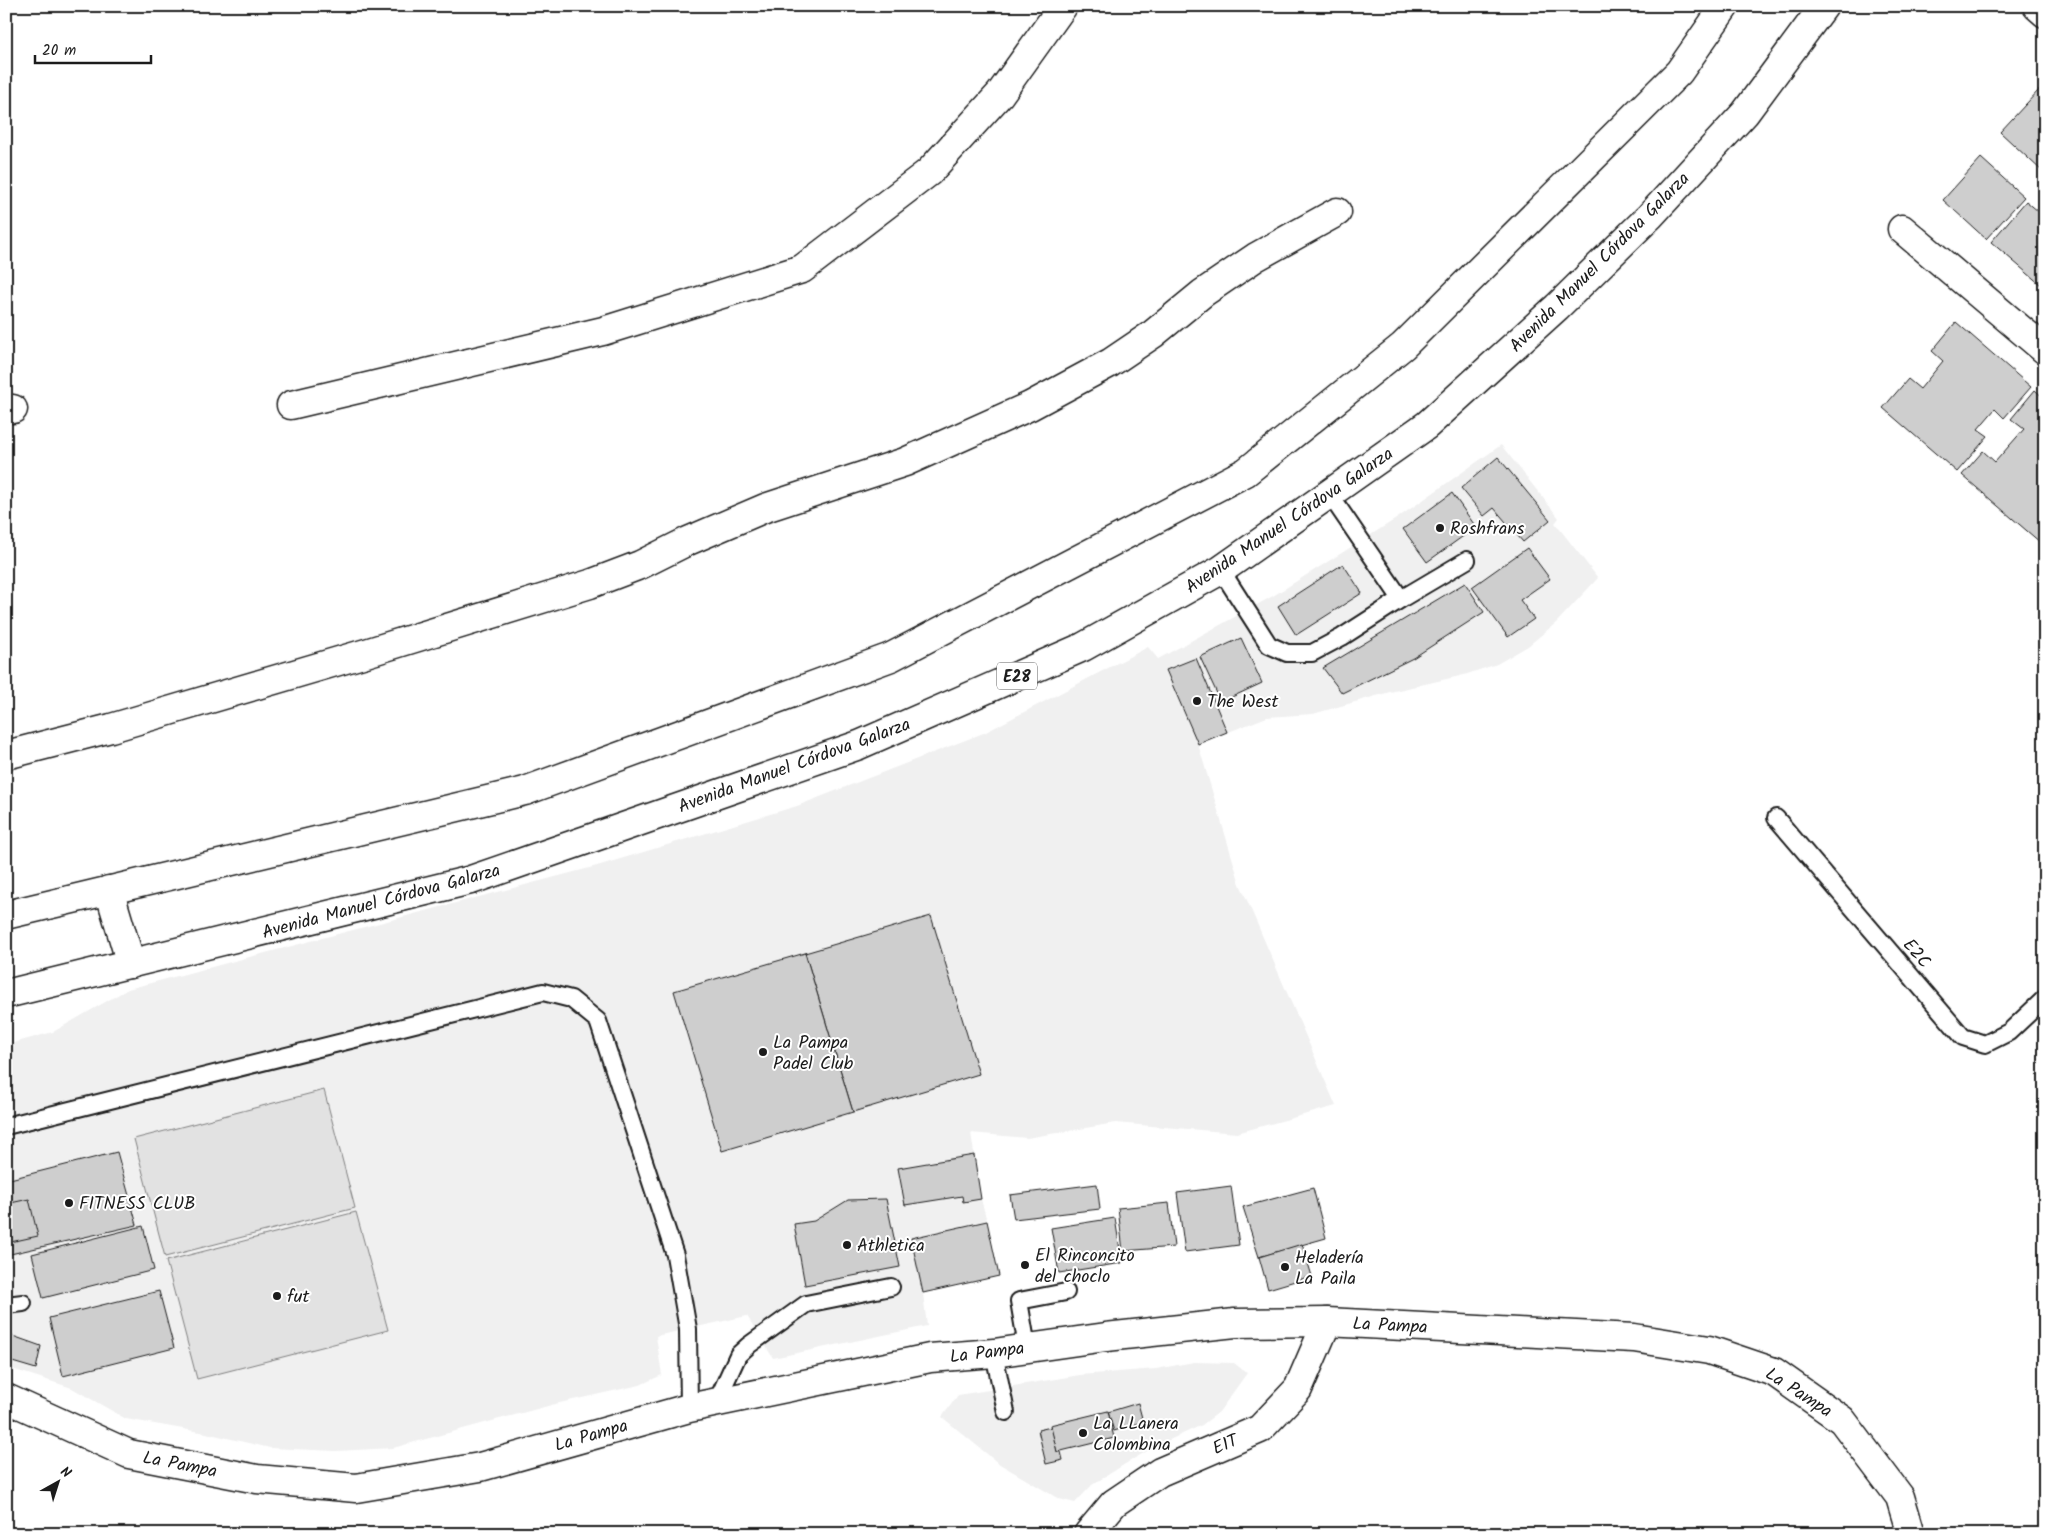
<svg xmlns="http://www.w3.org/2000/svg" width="2051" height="1540" font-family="Kalam,sans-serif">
<rect width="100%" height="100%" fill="#fff"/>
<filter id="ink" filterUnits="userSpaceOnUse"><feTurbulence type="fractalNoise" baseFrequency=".02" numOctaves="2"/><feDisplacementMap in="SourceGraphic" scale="10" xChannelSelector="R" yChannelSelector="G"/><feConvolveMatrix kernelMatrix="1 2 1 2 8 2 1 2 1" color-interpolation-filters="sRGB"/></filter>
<g filter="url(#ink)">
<!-- built -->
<g fill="#f0f0f0">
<path d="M1501,445L1559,518L1555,523L1598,578L1556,623L1528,646L1497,664L1464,675L1390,692L1313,714L1267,717L1198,744L1240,884L1336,1106L1237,1133L1115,1123L1027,1138L971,1133L981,1199L987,1221L911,1238L923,1293L927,1326L773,1358L747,1316L656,1336L662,1375L640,1385L555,1404L393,1448L336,1451L270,1448L206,1433L126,1419L72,1388L6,1367V1045L53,1032L128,989L597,866L797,806L986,732L1148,647L1158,659L1273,596L1396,519Z"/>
<path d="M1194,1362L1234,1363L1247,1373L1219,1412L1202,1425L1154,1447L1125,1464L1092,1485L1075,1503L1059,1499L998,1463L942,1417L958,1395L1080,1375L1156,1369Z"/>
</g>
<!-- green -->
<g fill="#e2e2e2" stroke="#7f7f7f">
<path d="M324,1090L355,1208L165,1257L134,1139Z"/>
<path d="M356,1212L388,1330L197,1379L166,1261Z"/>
</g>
<!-- building -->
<g fill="#cecece" stroke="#1c1c1c">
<path d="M2039,90L2045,95L2043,172L2000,132Z"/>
<path d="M1981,158L2024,197L1986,239L1943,200Z"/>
<path d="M2026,201L2045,217V281L2041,285L1991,242Z"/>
<path d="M1956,322L2031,387L2004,418L1995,409L1978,429L1988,436L1957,472L1883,408L1908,379L1920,389L1943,361L1932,351Z"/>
<path d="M2035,390L2045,399V538L2041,543L1962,475L1983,451L1995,462L2024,429L2011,419Z"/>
<path d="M1498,457L1550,520L1523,542L1494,508L1484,516L1461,488Z"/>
<path d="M1452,493L1476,527L1427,562L1403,529Z"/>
<path d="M1527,548L1550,579L1520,600L1534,619L1508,637L1472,587Z"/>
<path d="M1343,564L1362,593L1296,635L1278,606Z"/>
<path d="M1465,583L1484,612L1413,658L1342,693L1323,668Z"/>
<path d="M1241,638L1262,683L1221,702L1200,657Z"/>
<path d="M1196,658L1227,732L1198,744L1166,670Z"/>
<path d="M931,916L979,1074L853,1112L805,953Z"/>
<path d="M805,953L853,1112L722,1151L674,991Z"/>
<path d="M117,1152L137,1225L6,1255V1180Z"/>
<path d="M974,1155L981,1199L963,1202L962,1196L905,1205L898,1168Z"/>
<path d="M1097,1184L1100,1209L1014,1219L1010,1195Z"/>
<path d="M1231,1186L1239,1245L1185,1252L1177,1193Z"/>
<path d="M1313,1188L1326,1238L1259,1257L1243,1207Z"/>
<path d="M29,1199L38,1236L6,1243V1204Z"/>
<path d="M886,1199L900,1267L805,1285L794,1224L814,1221L848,1200Z"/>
<path d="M1169,1203L1174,1247L1123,1251L1118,1208Z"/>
<path d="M1115,1218L1122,1263L1059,1273L1051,1228Z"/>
<path d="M987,1221L999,1276L923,1293L911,1238Z"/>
<path d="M143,1226L154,1270L43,1298L32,1254Z"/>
<path d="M1302,1244L1312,1276L1268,1289L1259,1257Z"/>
<path d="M159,1291L174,1348L63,1376L49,1318Z"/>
<path d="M10,1335L41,1346L36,1369L9,1361Z"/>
<path d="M1138,1403L1143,1422L1114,1431L1108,1412Z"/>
<path d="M1108,1411L1114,1438L1057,1452L1050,1425Z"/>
<path d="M1051,1427L1057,1452H1061L1063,1460L1046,1464L1038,1430Z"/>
</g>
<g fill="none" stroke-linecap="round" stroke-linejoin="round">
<defs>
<g id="lane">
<path d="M1330,495L1401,599"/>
<path d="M1221,570L1269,645L1287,653H1312L1342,637L1401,599L1467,560"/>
<path d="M1776,818L1963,1037L1985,1044L2009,1032L2045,998"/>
<path d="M6,1126L543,992L571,999L598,1021L675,1255L688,1329L689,1408"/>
<path d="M6,1305L23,1303"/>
<path d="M1027,1347L1019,1301L1066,1292"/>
<path d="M994,1353L1006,1412"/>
<path d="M716,1403L738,1355L749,1345L806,1304L891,1287"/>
</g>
<g id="street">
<path d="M2037,6L2045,13"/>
<path d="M1902,229L2045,350"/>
<path d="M291,405L603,331L802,269L929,172L1000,94L1063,6"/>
<path d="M6,408L13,409"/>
<path d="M6,755L111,728L366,653L590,584L640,565L688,541L765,508L905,462L1030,406L1110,363L1153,334L1203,293L1256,257L1337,212"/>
<path d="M1088,1534L1114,1503L1160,1472L1260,1429L1298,1389L1327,1322"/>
</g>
<path id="secondary" d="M6,1398L129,1454L257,1479L356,1488L480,1467L689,1408L930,1358L994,1353L1106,1337L1235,1323L1327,1322L1634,1338L1709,1350L1774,1372L1842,1420L1900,1497L1911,1534"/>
<g id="primary">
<path d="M109,890L131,964"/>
<path d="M6,915L525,791L891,657L1246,472L1403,346L1679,72L1725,6"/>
<path d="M6,994L471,880L859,745L1083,647L1221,570L1427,425L1557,307L1650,216L1745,113L1824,6"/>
</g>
</defs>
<!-- lane casing -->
<use href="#lane" stroke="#1c1c1c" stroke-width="20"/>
<!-- street casing -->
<use href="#street" stroke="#1c1c1c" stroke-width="31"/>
<!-- secondary casing -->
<use href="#secondary" stroke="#1c1c1c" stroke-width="31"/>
<!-- primary casing -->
<use href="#primary" stroke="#1c1c1c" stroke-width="31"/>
<!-- lane -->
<use href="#lane" stroke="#fff" stroke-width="16"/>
<!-- street -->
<use href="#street" stroke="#fff" stroke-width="28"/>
<!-- secondary -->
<use href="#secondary" stroke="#fff" stroke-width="28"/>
<!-- primary -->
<use href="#primary" stroke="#fff" stroke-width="28"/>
</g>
</g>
<!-- markers -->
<g fill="#1c1c1c" stroke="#fff" stroke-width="2">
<circle cx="1440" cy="528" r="5"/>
<circle cx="1197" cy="701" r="5"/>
<circle cx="763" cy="1052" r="5"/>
<circle cx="69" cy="1203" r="5"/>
<circle cx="847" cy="1245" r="5"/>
<circle cx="1025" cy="1265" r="5"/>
<circle cx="1285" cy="1267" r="5"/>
<circle cx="277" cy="1296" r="5"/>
<circle cx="1083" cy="1433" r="5"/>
</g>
<g text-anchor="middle" stroke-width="4" stroke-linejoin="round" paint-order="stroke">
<!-- shield labels -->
<rect fill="#fff" stroke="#606060" stroke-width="1" x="997" y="662.5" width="40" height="27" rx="4"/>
<g font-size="16" font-weight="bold" fill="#1c1c1c">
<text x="1017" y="682">E28</text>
</g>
<!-- street labels -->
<g font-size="18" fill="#1c1c1c" stroke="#fff">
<text transform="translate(1599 262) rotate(-45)" y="6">Avenida Manuel Córdova Galarza</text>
<text transform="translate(1289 520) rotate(-34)" y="6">Avenida Manuel Córdova Galarza</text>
<text transform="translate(794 765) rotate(-20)" y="6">Avenida Manuel Córdova Galarza</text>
<text transform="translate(381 901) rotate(-15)" y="6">Avenida Manuel Córdova Galarza</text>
<text transform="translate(1917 953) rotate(50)" y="6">E2C</text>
<text transform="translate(1390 1325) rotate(3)" y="6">La Pampa</text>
<text transform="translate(987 1352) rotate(-7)" y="6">La Pampa</text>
<text transform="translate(1799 1392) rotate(33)" y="6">La Pampa</text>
<text transform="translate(591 1435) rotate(-16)" y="6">La Pampa</text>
<text transform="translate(1225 1444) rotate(-23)" y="6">E1T</text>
<text transform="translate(180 1464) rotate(11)" y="6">La Pampa</text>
</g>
<!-- poi labels -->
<g font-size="18" fill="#1c1c1c" stroke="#fff" text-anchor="start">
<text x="1450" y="534">Roshfrans</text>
<text x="1207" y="707">The West</text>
<text x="773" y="1048">La Pampa<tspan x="773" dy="21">Padel Club</tspan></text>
<text x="79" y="1209">FITNESS CLUB</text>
<text x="857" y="1251">Athletica</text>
<text x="1035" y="1261">El Rinconcito<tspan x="1035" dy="21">del choclo</tspan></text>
<text x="1295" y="1263">Heladería<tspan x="1295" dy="21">La Paila</tspan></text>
<text x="287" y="1302">fut</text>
<text x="1093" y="1429">La LLanera<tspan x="1093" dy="21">Colombina</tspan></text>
</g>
</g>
<!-- margin -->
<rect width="2051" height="1540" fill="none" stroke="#fff" stroke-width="25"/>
<rect x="12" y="12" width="2026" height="1515" fill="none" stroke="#1c1c1c" stroke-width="2" filter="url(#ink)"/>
<!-- north arrow -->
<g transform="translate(58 1482) rotate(39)" stroke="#ffffff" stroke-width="4" paint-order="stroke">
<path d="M0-4L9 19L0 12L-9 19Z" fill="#1c1c1c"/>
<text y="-8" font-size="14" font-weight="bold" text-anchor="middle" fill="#1c1c1c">N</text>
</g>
<!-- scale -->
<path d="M35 55v8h116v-8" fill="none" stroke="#1c1c1c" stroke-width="2.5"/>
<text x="42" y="55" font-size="15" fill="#1c1c1c" stroke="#ffffff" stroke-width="4" paint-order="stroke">20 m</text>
</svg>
